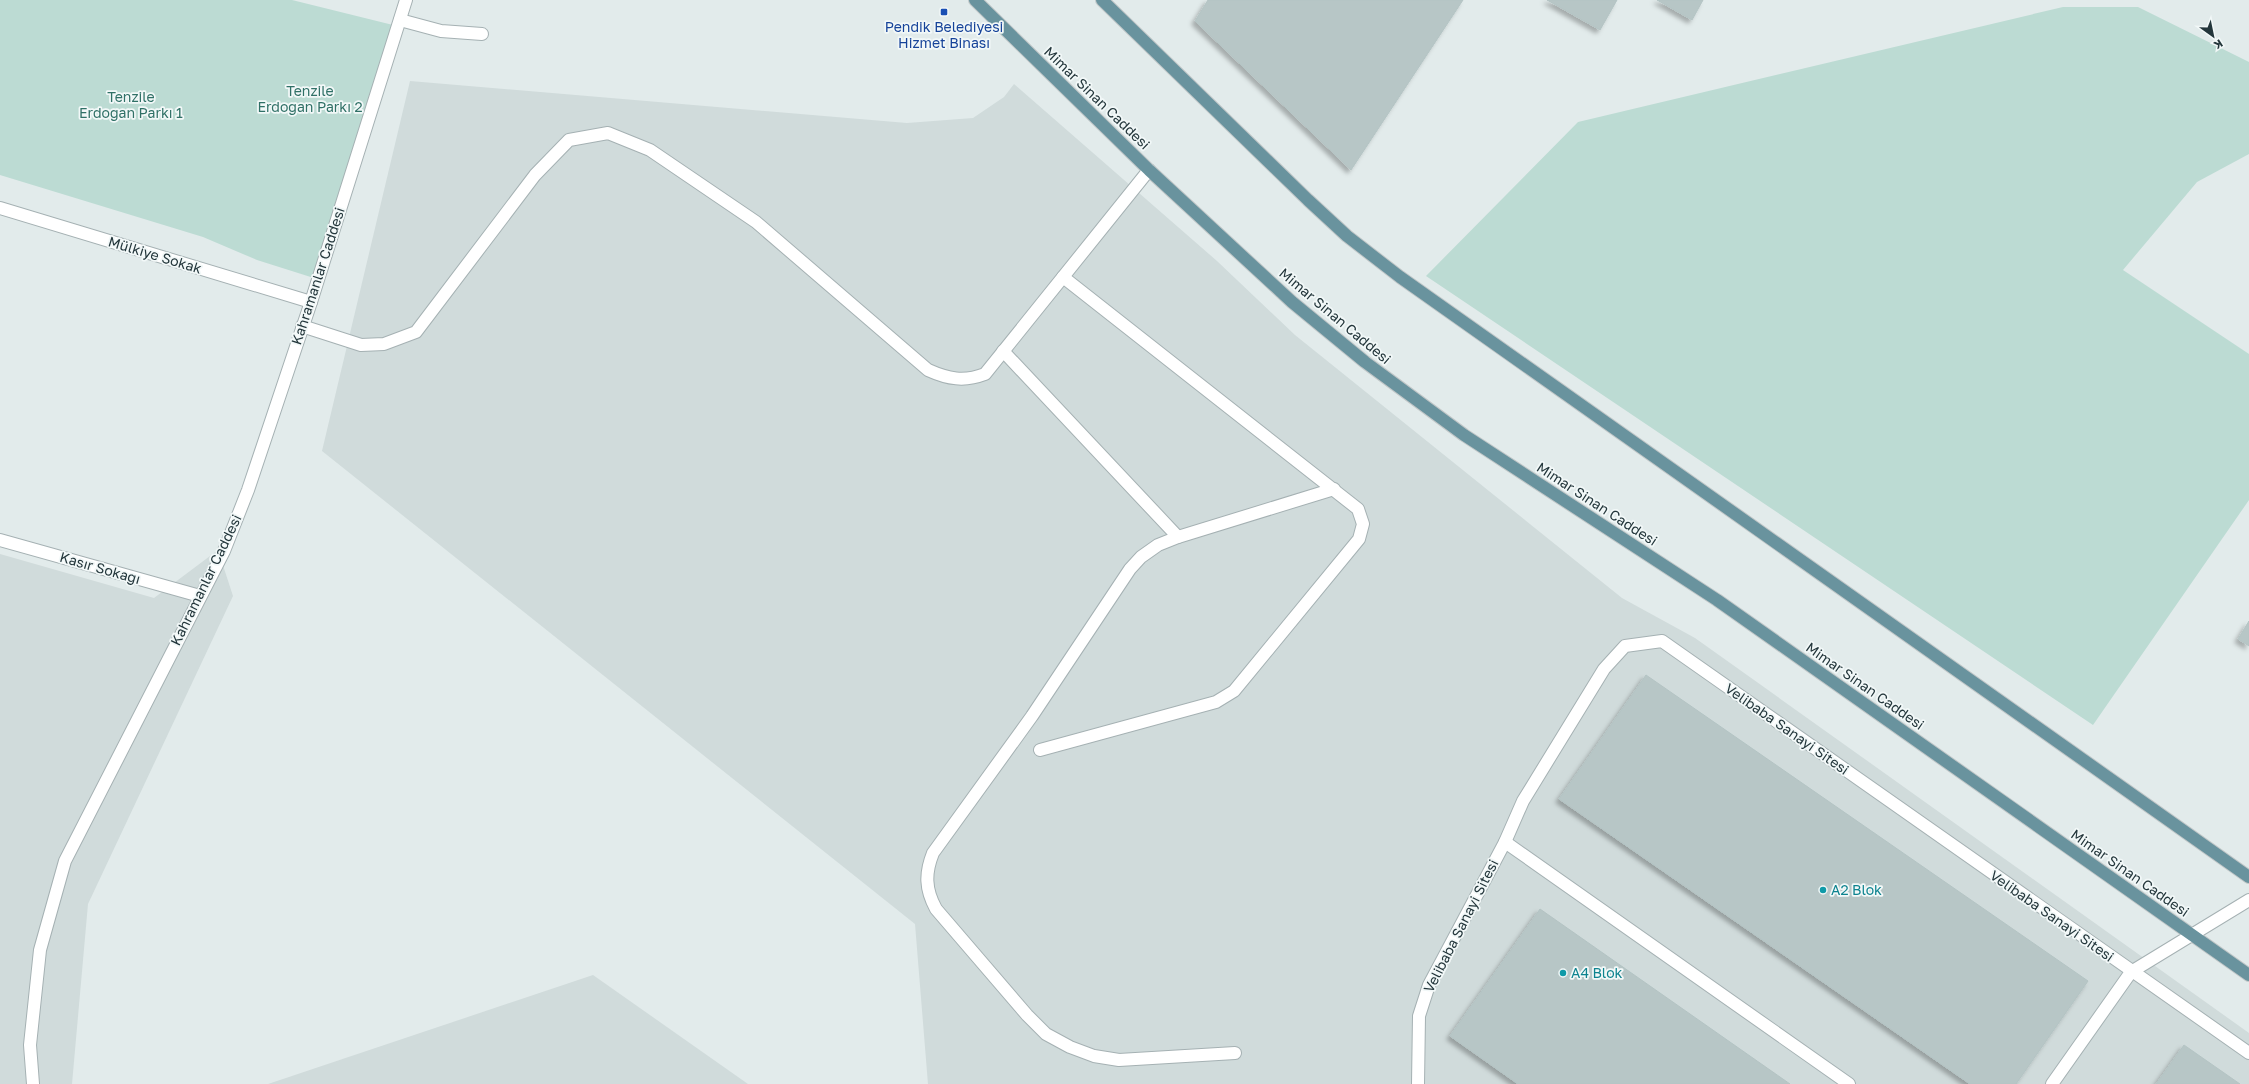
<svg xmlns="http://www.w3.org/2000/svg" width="2249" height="1084" font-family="'Golos Text',sans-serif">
<defs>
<filter id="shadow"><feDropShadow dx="-3.5" dy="3.5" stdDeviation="2" flood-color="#0004"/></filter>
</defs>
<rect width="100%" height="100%" fill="#e2ebeb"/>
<!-- built -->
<g fill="#d0dbdb">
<path d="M410,81L907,123L973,118L1004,97L1014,84L1217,261L1295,335L1622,598L1695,638L2249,1033V1084H928L915,924L322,451Z"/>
<path d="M218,550L233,596L88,904L72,1084H0V554L154,598Z"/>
<path d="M593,975L748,1084H268Z"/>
</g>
<!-- green -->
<g fill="#bcdbd3">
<path d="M0,0H292L397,26L317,279L257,260L203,237L0,175Z"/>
<path d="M2063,7H2138L2249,62V154L2197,182L2123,270L2249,354V500L2093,725L1426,276L1578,122Z"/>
</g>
<!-- building -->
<g fill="#b7c6c6" stroke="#b4c4c4" filter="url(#shadow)">
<path d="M1208,0H1463L1351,170L1195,21Z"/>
<path d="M1547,0H1617L1600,30Z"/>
<path d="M1657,0H1703L1692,20Z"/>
<path d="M2249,621V646L2238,639Z"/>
<path d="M1646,675L2088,981L2016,1084H1970L1559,799Z"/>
<path d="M1540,909L1790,1084H1518L1450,1036Z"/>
<path d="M2184,1045L2240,1084H2156Z"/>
</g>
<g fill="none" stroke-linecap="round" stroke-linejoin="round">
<defs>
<g id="minor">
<path d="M400,20L441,31L482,34"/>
<path d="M0,208L311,302"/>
<path d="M302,326L361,345L384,344L416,332L535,175L569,140L608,133L650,150L756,222L928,370C948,379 964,382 985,374L1149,170"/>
<path d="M1003,351L1178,537"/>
<path d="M0,540L200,596"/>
<path d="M1040,750L1216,702L1234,691L1359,539L1363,524L1358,509L1063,277"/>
<path d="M1505,842L1849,1084"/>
<path d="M1235,1053L1119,1060L1094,1056L1070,1047L1046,1034L1027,1015L936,909C925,889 925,873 933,853L1032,716L1130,569L1141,557L1158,545L1178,537L1334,489"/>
<path d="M33,1084L30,1045L40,950L65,861L224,551L248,490L311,302L406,0"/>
<path d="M1418,1084L1419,1016L1429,985L1505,842L1523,801L1604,669L1625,646L1662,641L2249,1053"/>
<path d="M2052,1084L2131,972L2249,900"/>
</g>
<g id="major">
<path d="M975,0L1149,170L1292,302L1365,362L1464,435L1717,600L2249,975"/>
<path d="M1102,0L1308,200L1347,236L1400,277L2249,877"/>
</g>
</defs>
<!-- minor casing -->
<use href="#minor" stroke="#a5b1b3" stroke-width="14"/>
<!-- major casing -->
<use href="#major" stroke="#c1c7c8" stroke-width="14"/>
<!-- minor -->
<use href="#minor" stroke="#fff" stroke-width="12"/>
<!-- major -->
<use href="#major" stroke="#69939e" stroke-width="12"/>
</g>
<!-- markers -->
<rect fill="#1a4fb4" stroke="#f2f8f8" stroke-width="1.5" x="940" y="8" width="8" height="8" rx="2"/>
<g fill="#0f9aa8" stroke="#f2f8f8" stroke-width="1.5">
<circle cx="1823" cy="890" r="4"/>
<circle cx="1563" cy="973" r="4"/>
</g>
<g text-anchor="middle" stroke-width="3.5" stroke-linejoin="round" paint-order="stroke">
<!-- transit labels -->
<g font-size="14" fill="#164399" stroke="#f2f8f8">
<text x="944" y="32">Pendik Belediyesi<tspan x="944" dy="16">Hizmet Binası</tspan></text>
</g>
<!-- park labels -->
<g font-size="14" fill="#2f7066" stroke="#f2f8f8">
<text x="310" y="96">Tenzile<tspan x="310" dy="16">Erdoğan Parkı 2</tspan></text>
<text x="131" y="102">Tenzile<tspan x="131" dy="16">Erdoğan Parkı 1</tspan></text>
</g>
<!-- street labels -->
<g font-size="14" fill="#23363b" stroke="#f2f8f8">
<text transform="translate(1097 98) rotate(44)" y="5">Mimar Sinan Caddesi</text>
<text transform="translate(155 255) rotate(17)" y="5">Mülkiye Sokak</text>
<text transform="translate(318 276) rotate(-72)" y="5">Kahramanlar Caddesi</text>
<text transform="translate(1335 316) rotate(40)" y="5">Mimar Sinan Caddesi</text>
<text transform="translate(1597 504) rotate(33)" y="5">Mimar Sinan Caddesi</text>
<text transform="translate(100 568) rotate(16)" y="5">Kasır Sokağı</text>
<text transform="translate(206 580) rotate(-64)" y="5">Kahramanlar Caddesi</text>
<text transform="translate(1865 686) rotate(35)" y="5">Mimar Sinan Caddesi</text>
<text transform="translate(1787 729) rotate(35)" y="5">Velibaba Sanayi Sitesi</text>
<text transform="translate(2130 873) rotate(35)" y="5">Mimar Sinan Caddesi</text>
<text transform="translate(2052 916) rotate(35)" y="5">Velibaba Sanayi Sitesi</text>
<text transform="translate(1461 926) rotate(-63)" y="5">Velibaba Sanayi Sitesi</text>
</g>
<!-- culture labels -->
<g font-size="14" fill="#0d838f" stroke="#f2f8f8" text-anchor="start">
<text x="1831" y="895">A2 Blok</text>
<text x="1571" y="978">A4 Blok</text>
</g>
</g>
<!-- north arrow -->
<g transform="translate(2213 36) rotate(147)" stroke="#f2f8f8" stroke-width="3" paint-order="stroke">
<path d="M0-3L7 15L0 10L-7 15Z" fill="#23363b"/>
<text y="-6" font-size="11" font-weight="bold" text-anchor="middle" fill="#23363b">K</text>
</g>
</svg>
